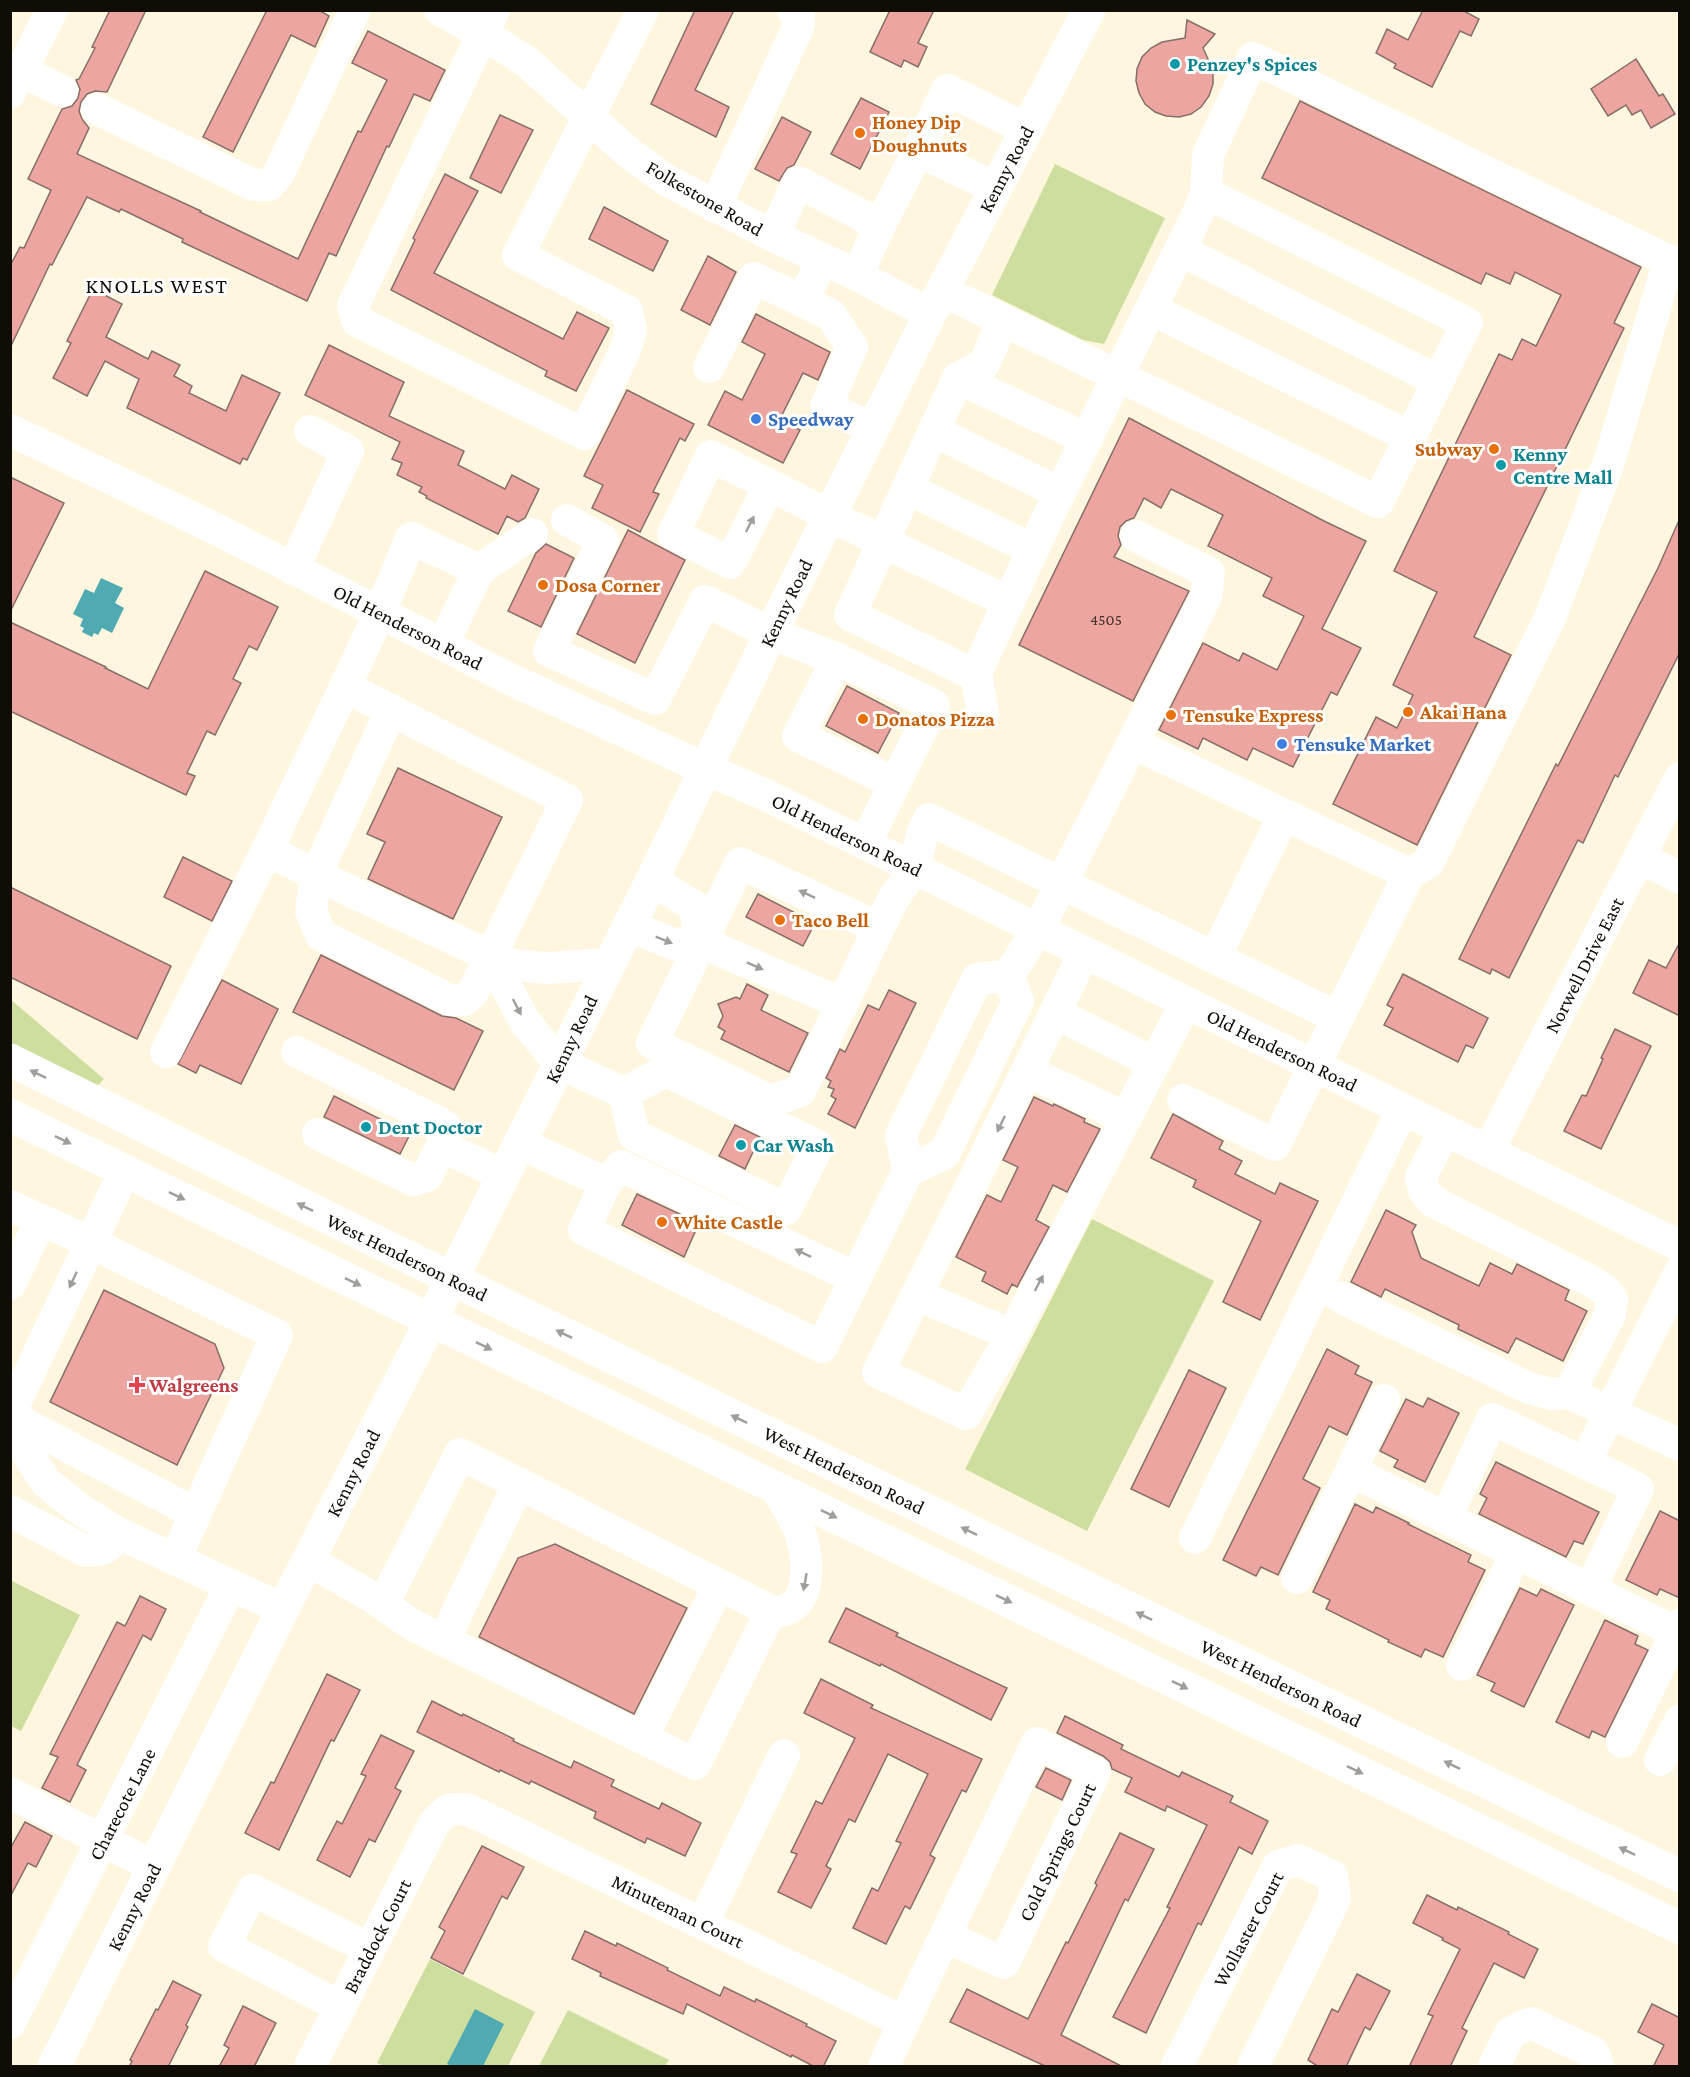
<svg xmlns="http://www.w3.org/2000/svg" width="1690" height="2077" font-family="'Crimson Pro',serif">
<rect width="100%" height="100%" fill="#fef6df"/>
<!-- green -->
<g fill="#cede9e">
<path d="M1055,164L1165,218L1104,344L1083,340L992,295Z"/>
<path d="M10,999L104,1079L97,1086L11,1043Z"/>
<path d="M1092,1219L1214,1281L1087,1531L965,1469Z"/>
<path d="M10,1580L80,1615L21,1731L11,1726Z"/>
<path d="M430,1959L535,2012L508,2066H385L377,2063Z"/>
<path d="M568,2010L669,2060L665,2066H539Z"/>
</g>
<!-- water -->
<g fill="#50aab1">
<path d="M101,578L123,588L115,603L124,608L112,633L102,628L98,635L94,633L92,637L82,632L84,628L80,626L83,619L73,614L85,589L94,593Z"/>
<path d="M475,2009L504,2024L483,2066H453L447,2064Z"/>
</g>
<!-- building -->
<g fill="#eda59f" stroke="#876e6c" stroke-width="1.5">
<path d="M110,10H146L107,92L95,91L87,94L81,102L79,111L82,119L89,128L77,154L201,211L200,212L298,259L358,131L361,132L387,80L352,63L368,31L445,70L430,101L414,94L389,147L387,146L336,256L329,253L307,301L182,242L183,239L121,209L119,212L87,197L52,265L50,264L10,348V266L20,247L24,248L51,190L28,179L62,109L72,106L78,98L80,89L76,80L79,79L95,48L92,47Z"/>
<path d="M267,10H319L329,16L315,47L291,35L233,152L203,137Z"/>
<path d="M695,10H734L695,90L729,107L716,137L651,104Z"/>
<path d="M890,10H934L918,43L927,47L918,67L904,60L901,67L870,52Z"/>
<path d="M1423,10H1462L1479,19L1471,36L1460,31L1432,87L1394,68L1396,64L1376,53L1387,29L1408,40Z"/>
<path d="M1187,20L1215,34L1203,48L1213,70V84L1209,96L1201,107L1191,114L1179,117L1166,116L1155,112L1145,104L1139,93L1136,81L1137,69L1142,57L1151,48L1162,42L1185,38Z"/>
<path d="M1636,59L1659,96L1663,94L1675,114L1651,128L1641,110L1632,115L1626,105L1608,116L1591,89Z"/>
<path d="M861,98L889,112L860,169L831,154Z"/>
<path d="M1300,101L1641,267L1614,323L1624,328L1474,637L1511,655L1417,845L1333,804L1376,717L1397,728L1413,695L1393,685L1437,592L1394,571L1499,354L1512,360L1522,339L1536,346L1561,295L1515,272L1510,284L1486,273L1481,284L1262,178Z"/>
<path d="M500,115L533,130L501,193L470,178Z"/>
<path d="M782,117L811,132L794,165L787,168L779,181L755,169Z"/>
<path d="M445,174L478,191L434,273L563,339L577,312L609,328L576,391L545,376L547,371L391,290L415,240L413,238Z"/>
<path d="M604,207L668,241L653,271L589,239Z"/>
<path d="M708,256L736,272L710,325L681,310Z"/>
<path d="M93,289L122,304L106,337L148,359L152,351L180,365L174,376L192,386L189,393L226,411L242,375L280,393L247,460L243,458L240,464L127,408L139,379L105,361L87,396L53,378L71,343L67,341Z"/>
<path d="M756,314L830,352L818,380L803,373L780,419L800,430L783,463L708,425L725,391L742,400L765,354L742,342Z"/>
<path d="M329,345L404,382L389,416L464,451L458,465L505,489L512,475L539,489L525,518L518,522L507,516L498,534L426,498L427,496L419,492L422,487L397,475L402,463L392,459L400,442L305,395Z"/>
<path d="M627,390L694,424L685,441L680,438L653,492L659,494L640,532L592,508L603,485L584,476Z"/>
<path d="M1129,418L1324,521L1366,541L1322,629L1361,648L1337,695L1331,692L1293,767L1253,748L1247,760L1203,738L1198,749L1159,730L1203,643L1239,661L1243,653L1277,670L1304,616L1263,596L1272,578L1208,546L1223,515L1171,489L1161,508L1144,498L1134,518L1126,521L1120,527L1118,536L1121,545L1114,557L1189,591L1133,701L1019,645Z"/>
<path d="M10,477L64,503L10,612Z"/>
<path d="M1680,518V652L1618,777L1615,775L1583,843L1578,840L1509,978L1492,969L1490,974L1459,959L1556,764L1558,766L1625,633L1658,568Z"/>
<path d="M628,530L685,560L635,663L577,634Z"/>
<path d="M546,544L574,558L541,627L508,611L536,553Z"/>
<path d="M205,571L278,607L257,650L249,646L233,679L241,683L215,735L207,731L187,773L195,776L186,795L10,711V622L106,667L105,668L148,689Z"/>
<path d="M847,686L899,713L878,753L826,726Z"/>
<path d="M398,768L502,817L453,919L368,879L385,842L367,834Z"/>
<path d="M183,857L232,881L212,921L164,897Z"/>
<path d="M10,887L171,966L137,1039L10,977Z"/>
<path d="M758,894L815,923L803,946L746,917Z"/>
<path d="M1680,942V1016L1633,993L1649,960L1666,968Z"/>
<path d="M321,955L442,1016L456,1018L483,1031L454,1090L293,1012Z"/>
<path d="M1403,974L1488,1018L1473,1048L1466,1045L1458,1062L1384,1025L1393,1008L1387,1005Z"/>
<path d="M222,980L278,1009L241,1084L200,1065L196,1073L178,1064Z"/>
<path d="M747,984L768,995L761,1010L808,1033L789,1072L721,1039L725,1031L718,1027L723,1016L718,1004L736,997L740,999Z"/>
<path d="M889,990L916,1003L855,1128L828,1114L836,1099L831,1096L834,1089L828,1087L831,1081L826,1078L840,1049L845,1052L868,1005L879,1010Z"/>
<path d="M1615,1029L1651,1046L1601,1149L1564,1131L1582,1095L1586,1096L1603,1059L1601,1058Z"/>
<path d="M334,1096L410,1134L400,1154L324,1117Z"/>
<path d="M1034,1097L1053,1106L1054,1104L1085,1119L1084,1122L1100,1129L1067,1192L1053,1185L1036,1220L1049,1227L1017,1287L1012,1284L1007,1294L982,1281L986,1272L956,1257L987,1195L1001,1202L1018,1167L1003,1160Z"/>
<path d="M1173,1114L1223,1141L1219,1149L1242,1161L1235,1174L1275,1194L1280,1183L1318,1201L1260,1320L1223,1302L1261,1221L1193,1187L1196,1180L1151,1158Z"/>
<path d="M735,1125L760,1137L745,1169L719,1156Z"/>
<path d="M637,1194L699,1223L684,1257L622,1225Z"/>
<path d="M1386,1210L1416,1225L1412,1232L1421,1258L1479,1286L1490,1263L1512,1274L1517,1264L1569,1290L1565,1300L1587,1311L1563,1361L1516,1338L1508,1353L1458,1329L1459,1325L1385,1289L1381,1297L1351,1282Z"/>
<path d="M104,1290L215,1344L224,1368L177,1465L50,1402Z"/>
<path d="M1327,1349L1359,1366L1355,1374L1372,1382L1347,1435L1329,1426L1303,1479L1320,1488L1278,1575L1261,1567L1256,1576L1223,1560Z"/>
<path d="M1189,1370L1226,1388L1169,1507L1131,1489Z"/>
<path d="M1428,1398L1459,1413L1425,1482L1394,1467L1398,1460L1380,1451L1406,1399L1423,1407Z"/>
<path d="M1496,1462L1599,1512L1583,1544L1574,1541L1566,1557L1479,1514L1487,1498L1480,1494Z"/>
<path d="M1355,1504L1373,1513L1376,1507L1409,1523L1408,1524L1471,1555L1468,1562L1485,1570L1443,1657L1425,1649L1421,1657L1388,1642L1389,1640L1326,1609L1330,1600L1313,1592Z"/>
<path d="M1660,1511L1680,1521V1598L1660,1589L1657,1595L1626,1580Z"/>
<path d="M555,1544L687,1608L634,1714L479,1637L518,1558Z"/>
<path d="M1520,1588L1537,1596L1541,1589L1574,1605L1524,1707L1491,1691L1495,1683L1477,1675Z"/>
<path d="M140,1596L166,1609L151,1640L143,1635L77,1765L86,1770L70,1802L42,1788L58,1757L50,1754L117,1622L125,1626Z"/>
<path d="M846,1608L898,1633L896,1636L1007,1688L991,1720L881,1664L880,1666L829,1642Z"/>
<path d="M1605,1620L1638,1636L1635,1644L1648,1650L1605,1737L1592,1731L1589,1738L1556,1722Z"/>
<path d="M327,1674L360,1690L334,1741L331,1740L279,1850L245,1833L271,1782L274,1783Z"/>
<path d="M821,1679L873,1705L871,1708L982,1759L966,1792L962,1790L930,1855L935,1858L910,1909L905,1906L886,1944L853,1928L872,1888L878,1891L901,1843L896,1841L928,1774L888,1754L855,1822L849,1819L826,1866L831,1869L811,1908L778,1892L797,1854L791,1852L816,1801L822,1804L855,1738L804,1713Z"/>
<path d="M432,1701L462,1716L463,1714L514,1739L513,1741L571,1768L574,1761L614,1780L611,1786L659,1809L662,1803L701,1823L685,1856L647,1838L645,1843L594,1818L596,1812L531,1781L529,1784L500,1770L499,1772L417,1732Z"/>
<path d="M1065,1716L1123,1745L1121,1749L1179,1777L1182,1772L1233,1796L1230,1802L1268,1821L1252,1854L1239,1847L1201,1925L1198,1923L1146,2033L1113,2017L1170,1908L1167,1907L1207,1825L1167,1806L1165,1811L1125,1792L1132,1778L1112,1769L1110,1762L1103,1756L1057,1733Z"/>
<path d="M381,1735L414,1751L395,1788L401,1791L375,1842L369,1839L350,1877L317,1860L337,1821L342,1824L366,1776L361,1774Z"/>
<path d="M1046,1768L1071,1780L1062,1800L1036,1787Z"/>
<path d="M25,1822L52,1836L36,1867L28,1863L10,1897V1849Z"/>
<path d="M1120,1833L1154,1849L1128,1901L1125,1899L1061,2035L1123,2067H1047L950,2022L967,1989L1028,2019L1066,1942L1068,1943L1097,1885L1095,1883Z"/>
<path d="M482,1846L524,1867L507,1899L502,1896L463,1974L431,1958L445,1931L439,1927Z"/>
<path d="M1427,1895L1457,1910L1458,1907L1509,1932L1508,1934L1538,1949L1524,1978L1494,1963L1462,2028L1467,2031L1450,2067H1409L1433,2016L1428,2014L1460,1949L1442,1940L1443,1938L1413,1923Z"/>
<path d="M585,1931L616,1946L617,1943L668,1968L667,1970L720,1996L724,1987L755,2002L756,1999L807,2024L806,2026L836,2041L823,2067H815L792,2055L791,2057L687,2004L683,2014L600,1976L601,1973L572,1959Z"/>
<path d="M1357,1974L1390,1991L1370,2030L1365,2027L1346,2067H1319L1308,2060L1332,2009L1338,2012Z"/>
<path d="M173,1981L201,1995L186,2025L188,2027L168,2067H129L132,2061L130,2060L156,2009L158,2010Z"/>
<path d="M1652,2004L1678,2017L1680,2013V2067H1653L1664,2045L1638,2032Z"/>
<path d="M243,2006L276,2023L254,2067H219L229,2048L224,2045Z"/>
</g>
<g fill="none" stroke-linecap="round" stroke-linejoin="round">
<!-- minor -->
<g stroke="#fff" stroke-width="32">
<path d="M440,10L482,33L527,62L629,153L668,181L773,236L857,275L930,314"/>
<path d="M494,10L353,306L357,321L584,434L624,353L631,331L627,311L518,255L643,10"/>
<path d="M21,71L62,91"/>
<path d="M10,93L52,10"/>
<path d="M97,109L254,185H269L279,173L355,10"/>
<path d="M996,188L918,151L947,90L1027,129"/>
<path d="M715,207L799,25V16L793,10"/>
<path d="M880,225L918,151"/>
<path d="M773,236L798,182L880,225L857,275"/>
<path d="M1180,250L1438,381"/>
<path d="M823,259L802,301L831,315L852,347L826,406L873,429"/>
<path d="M943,291L1378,502L1467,323L1206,193"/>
<path d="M1151,309L1410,437"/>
<path d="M1003,321L984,364L958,378L883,542L1009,602"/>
<path d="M709,367L754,278L802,301"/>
<path d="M958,378L1087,439"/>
<path d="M10,430L216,529L510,679L706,769L766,795L1680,1246"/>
<path d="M934,431L1060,493"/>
<path d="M770,485L730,563L673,534L711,456L883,542L850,615L975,675L1048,517L1198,213L1206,193L1208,155L1253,58L1669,261L1609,462L1550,618L1428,863L1409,874L1275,1145L1183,1100"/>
<path d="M907,488L1033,550"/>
<path d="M567,520L603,540L549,651L655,699L705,601L771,633L837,659"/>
<path d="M293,569L348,451L310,431"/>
<path d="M479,570L532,534"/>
<path d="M837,659L934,705L895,783L798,736Z"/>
<path d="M976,674L983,713"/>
<path d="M345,687L380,612L411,538L479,570L443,644"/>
<path d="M391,710L316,875L311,911L321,935L450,1000H464L473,992L567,800L345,687L267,850L316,875L490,956L511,965L547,968L608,964"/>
<path d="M1133,743L1409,874"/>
<path d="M865,844L895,783"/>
<path d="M1639,857L1680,878"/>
<path d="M652,880L694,906L701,942"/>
<path d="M628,925L673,944L701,942L843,1004"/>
<path d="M879,928L740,863L652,1043L771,1101L800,1091L893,899L915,868L922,834L929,819L1337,1017"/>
<path d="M1084,953L967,1194L878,1372L966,1414L1012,1335L1186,1003"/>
<path d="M490,956L525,1022L559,1063L624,1093L634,1135L786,1209L818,1146L666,1071L624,1093"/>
<path d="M1215,957L1284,815"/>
<path d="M1055,1013L1154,1063"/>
<path d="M166,1052L267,850"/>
<path d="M297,1052L440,1123L446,1127L447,1132L441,1146L503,1175"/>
<path d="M1027,1071L1126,1118"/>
<path d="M318,1134L413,1180L427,1176L441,1146"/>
<path d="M519,1143L606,1183L584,1230L822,1347L908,1171L944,1154L1018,1001L1008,976L1038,930L1206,597L1209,573L1136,536"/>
<path d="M1488,1151L1680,778"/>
<path d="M908,1171L901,1135L977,979L1008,976"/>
<path d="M606,1183L621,1166L855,1278"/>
<path d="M10,1206L90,1242L277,1335L175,1559"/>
<path d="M10,1284L41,1220"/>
<path d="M917,1295L1012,1335"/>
<path d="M1340,1297L1529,1388L1552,1394L1568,1393L1572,1387L1610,1315L1612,1299L1606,1291L1593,1282L1434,1202L1424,1191L1421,1177L1445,1130"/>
<path d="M1568,1393L1680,1445"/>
<path d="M10,1414L125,1170"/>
<path d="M10,1416L196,1514"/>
<path d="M10,1418L26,1452L46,1482L78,1508L120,1534L283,1609"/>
<path d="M1585,1463L1680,1272"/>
<path d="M1351,1471L1676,1632"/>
<path d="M10,1511L84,1550C103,1551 108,1548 120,1534"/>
<path d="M1446,1518L1492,1419L1619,1479L1638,1489L1590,1589"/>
<path d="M1195,1538L1402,1110"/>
<path d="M308,1560L374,1598L411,1624L695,1764L771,1611"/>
<path d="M1297,1578L1351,1471L1384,1400"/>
<path d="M383,1604L460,1454L771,1611C812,1614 809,1567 802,1539C798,1522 785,1504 776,1488"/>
<path d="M444,1640L519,1483"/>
<path d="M1462,1665L1516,1553"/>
<path d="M642,1738L719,1585"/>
<path d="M1622,1742L1680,1625"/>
<path d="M1660,1760L1680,1721"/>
<path d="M10,1793L155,1867"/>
<path d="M703,1923L784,1755"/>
<path d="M341,2007L224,1946L253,1890L370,1949"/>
<path d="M10,2023L231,1585"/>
<path d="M310,2066L435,1822L448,1810L467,1809L904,2022"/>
<path d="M884,2066L904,2022L1037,1743L1095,1772L1004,1963L945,1936"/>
<path d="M1177,2066L1278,1866L1298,1860L1332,1876L1335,1899L1253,2066"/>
<path d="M1494,2066L1511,2032L1531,2023L1594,2053L1598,2066"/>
</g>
<!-- major -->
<g stroke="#fff" stroke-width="33">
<path d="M10,1060L515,1310L1680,1876"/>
<path d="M10,1115L1680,1928"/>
<path d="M54,2066L283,1609L413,1356L652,880L771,633L930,314L1089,10"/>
</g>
</g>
<!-- one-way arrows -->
<defs><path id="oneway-solid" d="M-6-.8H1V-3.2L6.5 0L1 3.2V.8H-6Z" transform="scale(1.5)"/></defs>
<g fill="#9f9e9b">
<use href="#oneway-solid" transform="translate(750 524) rotate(-63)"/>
<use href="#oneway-solid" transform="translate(807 894) rotate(-155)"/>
<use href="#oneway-solid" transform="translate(664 940) rotate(22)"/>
<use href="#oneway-solid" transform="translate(755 966) rotate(24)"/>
<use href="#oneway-solid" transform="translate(517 1007) rotate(63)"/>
<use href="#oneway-solid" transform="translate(38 1074) rotate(-154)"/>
<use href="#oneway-solid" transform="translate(1001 1124) rotate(116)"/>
<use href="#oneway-solid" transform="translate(63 1140) rotate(26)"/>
<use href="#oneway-solid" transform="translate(177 1196) rotate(26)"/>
<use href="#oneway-solid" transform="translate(305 1207) rotate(-154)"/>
<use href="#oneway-solid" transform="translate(803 1253) rotate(-154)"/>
<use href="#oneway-solid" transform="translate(73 1280) rotate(115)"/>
<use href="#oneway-solid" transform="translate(353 1282) rotate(26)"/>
<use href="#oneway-solid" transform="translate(1039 1283) rotate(-62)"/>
<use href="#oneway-solid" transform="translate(564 1334) rotate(-154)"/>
<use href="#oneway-solid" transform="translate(484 1346) rotate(26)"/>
<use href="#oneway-solid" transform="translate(739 1419) rotate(-154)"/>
<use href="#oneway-solid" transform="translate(829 1514) rotate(26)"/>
<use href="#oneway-solid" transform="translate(969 1531) rotate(-154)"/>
<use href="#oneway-solid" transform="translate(805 1582) rotate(100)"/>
<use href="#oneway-solid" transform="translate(1004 1599) rotate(26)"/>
<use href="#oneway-solid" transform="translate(1144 1616) rotate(-154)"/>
<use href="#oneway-solid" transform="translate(1180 1685) rotate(26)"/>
<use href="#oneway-solid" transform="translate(1452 1765) rotate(-154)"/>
<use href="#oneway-solid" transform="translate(1355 1770) rotate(26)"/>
<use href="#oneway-solid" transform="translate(1627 1851) rotate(-154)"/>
</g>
<!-- markers -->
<g fill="#0f9aa8" stroke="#fff" stroke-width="2">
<circle cx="1175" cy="64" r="6"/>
<circle cx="1501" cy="465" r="6"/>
<circle cx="366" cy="1127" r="6"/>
<circle cx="741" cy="1145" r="6"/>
</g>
<g fill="#e8710a" stroke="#fff" stroke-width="2">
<circle cx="860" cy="133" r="6"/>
<circle cx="1494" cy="449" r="6"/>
<circle cx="543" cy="585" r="6"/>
<circle cx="1408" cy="712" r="6"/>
<circle cx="1171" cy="715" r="6"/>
<circle cx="863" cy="719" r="6"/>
<circle cx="780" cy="920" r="6"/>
<circle cx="662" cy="1222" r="6"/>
</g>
<g fill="#3f7fe0" stroke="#fff" stroke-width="2">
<circle cx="756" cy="419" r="6"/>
<circle cx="1282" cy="744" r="6"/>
</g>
<path fill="#e0444e" stroke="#fff" stroke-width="2" d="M134 1376h6v6h6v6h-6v6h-6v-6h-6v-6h6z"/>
<g text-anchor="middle" stroke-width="6" stroke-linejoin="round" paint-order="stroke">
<!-- number labels -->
<g font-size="16" fill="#47332c">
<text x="1106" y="625">4505</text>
</g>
<!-- culture labels -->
<g font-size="20" font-weight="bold" fill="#0d838f" stroke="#fff" text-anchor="start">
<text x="1187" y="71">Penzey's Spices</text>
<text x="1513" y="461">Kenny<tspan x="1513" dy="23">Centre Mall</tspan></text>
<text x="378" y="1134">Dent Doctor</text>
<text x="753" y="1152">Car Wash</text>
</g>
<!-- food labels -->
<g font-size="20" font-weight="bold" fill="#c56008" stroke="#fff" text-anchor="start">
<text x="872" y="129">Honey Dip<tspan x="872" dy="23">Doughnuts</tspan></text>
<text x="1482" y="456" text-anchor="end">Subway</text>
<text x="555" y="592">Dosa Corner</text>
<text x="1420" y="719">Akai Hana</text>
<text x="1183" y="722">Tensuke Express</text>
<text x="875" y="726">Donatos Pizza</text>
<text x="792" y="927">Taco Bell</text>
<text x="674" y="1229">White Castle</text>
</g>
<!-- street labels -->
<g font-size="20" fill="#100d06" stroke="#fff">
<text transform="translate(1006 169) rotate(-62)" y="7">Kenny Road</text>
<text transform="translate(705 198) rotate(30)" y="7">Folkestone Road</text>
<text transform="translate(786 603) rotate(-64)" y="7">Kenny Road</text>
<text transform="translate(408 627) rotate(27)" y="7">Old Henderson Road</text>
<text transform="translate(847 835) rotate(26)" y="7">Old Henderson Road</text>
<text transform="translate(1584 965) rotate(-63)" y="7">Norwell Drive East</text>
<text transform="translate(571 1039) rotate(-64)" y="7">Kenny Road</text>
<text transform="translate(1282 1050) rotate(26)" y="7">Old Henderson Road</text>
<text transform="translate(407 1257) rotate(26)" y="7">West Henderson Road</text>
<text transform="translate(844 1470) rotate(26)" y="7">West Henderson Road</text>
<text transform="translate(353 1473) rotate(-63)" y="7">Kenny Road</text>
<text transform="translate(1281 1683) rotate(26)" y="7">West Henderson Road</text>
<text transform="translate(122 1804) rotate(-63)" y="7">Charecote Lane</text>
<text transform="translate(1057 1852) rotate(-64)" y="7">Cold Springs Court</text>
<text transform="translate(134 1907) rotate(-63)" y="7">Kenny Road</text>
<text transform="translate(678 1911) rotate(26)" y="7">Minuteman Court</text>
<text transform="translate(1248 1929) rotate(-62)" y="7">Wollaster Court</text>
<text transform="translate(377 1936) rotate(-63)" y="7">Braddock Court</text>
</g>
<!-- shop labels -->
<g font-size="20" font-weight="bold" fill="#366cbe" stroke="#fff" text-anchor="start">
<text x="768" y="426">Speedway</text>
<text x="1294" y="751">Tensuke Market</text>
</g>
<!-- health labels -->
<g font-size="20" font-weight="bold" fill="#be3a42" stroke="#fff" text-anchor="start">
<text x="149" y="1392">Walgreens</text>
</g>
<!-- neighbourhood labels -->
<g font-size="21" letter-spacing="1.5" fill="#100d06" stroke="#fff">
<text x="157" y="293">KNOLLS WEST</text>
</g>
</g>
<!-- border -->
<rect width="1690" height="2077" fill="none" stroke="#100d06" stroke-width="24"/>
</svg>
